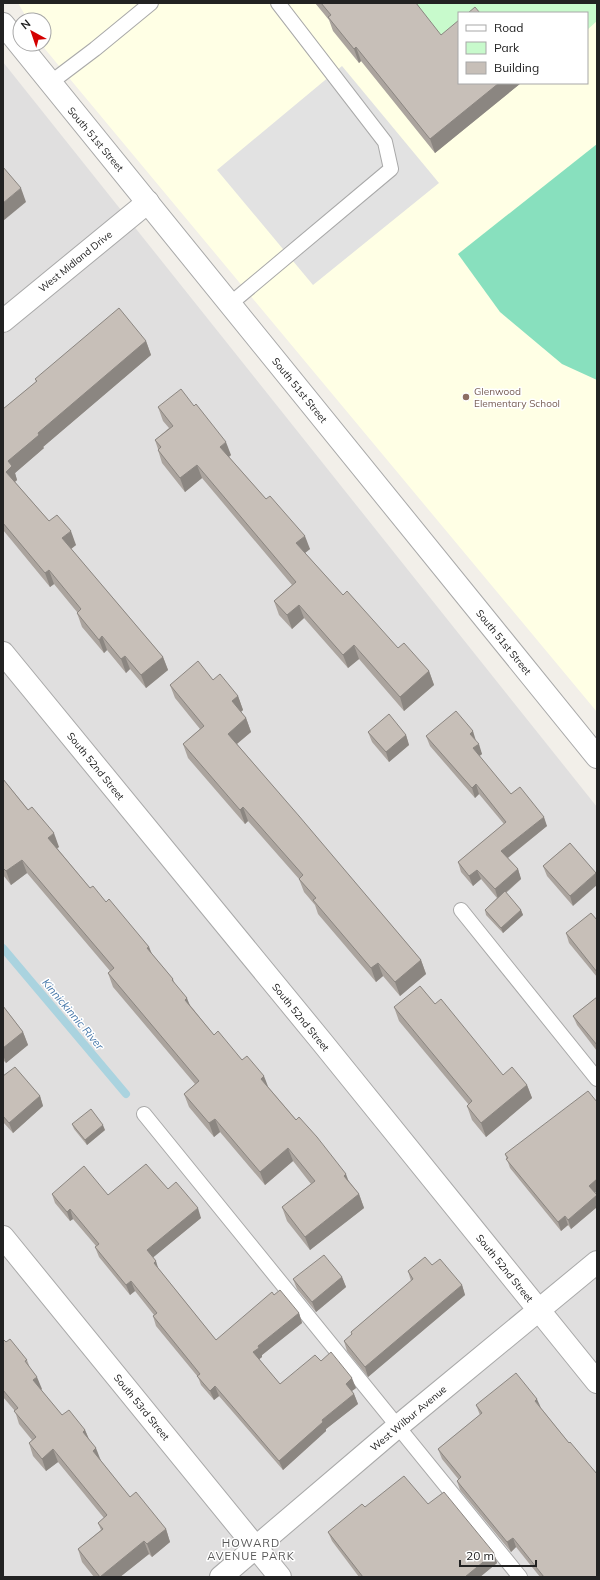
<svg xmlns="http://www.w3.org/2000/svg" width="600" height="1580" font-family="Mulish,sans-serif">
<rect width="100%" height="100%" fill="#f2efe9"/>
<!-- residential -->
<path fill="#e0dfdf" d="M3,62L597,807V1577H3Z"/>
<!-- education -->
<path fill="#ffffe5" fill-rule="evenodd" d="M18,3H597V712L45,49L42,44H44V20H28ZM459,13H587V83H459Z"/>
<!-- park -->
<path fill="#c8facc" d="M413,3H597V21L587,30V13H459V39L449,47Z"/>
<!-- pitch -->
<path fill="#88e0be" d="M597,144V380L562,364L500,312L458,254Z"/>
<!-- parking -->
<path fill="#e2e2e2" d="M342,66L439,183L313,285L217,170Z"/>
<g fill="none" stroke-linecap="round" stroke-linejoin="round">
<!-- stream -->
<path stroke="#aad3df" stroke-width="8" d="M3,948L126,1094"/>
<defs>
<g id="service">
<path d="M50,83L95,49L151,3"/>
<path d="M230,304L391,169L385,142L278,3"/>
<path d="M461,910L597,1079"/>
<path d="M144,1114L520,1577"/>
</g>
<g id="minor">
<path d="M3,321L148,202"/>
<path d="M3,653L322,1042L597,1382"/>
<path d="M3,1237L280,1577"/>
<path d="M221,1577L397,1427L597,1262"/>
</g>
<path id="tertiary" d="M3,24L597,757"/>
</defs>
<!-- service casing -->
<use href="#service" stroke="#a9a9a9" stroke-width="16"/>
<!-- minor casing -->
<use href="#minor" stroke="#a9a9a9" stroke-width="24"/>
<!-- tertiary casing -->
<use href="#tertiary" stroke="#a9a9a9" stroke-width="24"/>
<!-- service -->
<use href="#service" stroke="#fff" stroke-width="14"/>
<!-- minor -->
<use href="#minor" stroke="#fff" stroke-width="22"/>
<!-- tertiary -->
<use href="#tertiary" stroke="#fff" stroke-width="22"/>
</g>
<!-- wall -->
<g fill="#aba49e">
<path d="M315,3H416L459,83H521L435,153L361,61L359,63L333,31L329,20Z"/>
<path d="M146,341L151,355L43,447L44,448L15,473L17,480L15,482L49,521L76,545L71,549L163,657L168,670L146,688L130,669L126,673L107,650L104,653L82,627L77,613V612L54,584L50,587L3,530V409L36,382L35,379Z"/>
<path d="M158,407L231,455L229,457L266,499L310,549L305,553L343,595L398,648L429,671L434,685L404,711L359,659L348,668L304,618L292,629L279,615L274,601L292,585L202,478L185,492L162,463L158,450V449L155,440L169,428L163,421Z"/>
<path d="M213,680L238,696L243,710L241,712L246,718L251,732L237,744L421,960L426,974L400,996L383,976L376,982L318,914L315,905L304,892L299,879L248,821L245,824L188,758L183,744L200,729L175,698L170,685Z"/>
<path d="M368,732L406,735L409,745L389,762L372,742Z"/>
<path d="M426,736L476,741L482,754L479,756L511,794L547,826L508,858L518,869L521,879L506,893L521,910L523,915L503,933L486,915L485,910L497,898L481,879L473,886L461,872L458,862L504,824L479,794L475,798L430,746Z"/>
<path d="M3,779L59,847L57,848L90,888L106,902L149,947L152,954L173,979L175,984L190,1005L214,1035L242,1060L269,1088L349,1181L359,1194L364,1208L310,1250L287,1221L282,1207L311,1184L293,1161L265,1185L220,1132L214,1137L189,1107L184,1094L195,1084L113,987L108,973L110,971L27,873L11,885L3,875Z"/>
<path d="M570,843L573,906L547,876L543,866Z"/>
<path d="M597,920V977L569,943L566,933Z"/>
<path d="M597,997V1051L577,1025L573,1016Z"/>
<path d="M435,1004L503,1075L527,1085L532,1098L486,1137L472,1120L467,1106L469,1105L399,1021L394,1007Z"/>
<path d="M3,1006L23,1032L28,1045L6,1063L3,1060Z"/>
<path d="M3,1076L40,1096L43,1106L13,1133L3,1122Z"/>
<path d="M597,1102V1191L595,1193L597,1196V1207L571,1229L568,1225L561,1231L510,1168L505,1154Z"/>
<path d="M72,1124L105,1130L87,1145L74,1129Z"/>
<path d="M168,1189L201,1218L153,1257L158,1268L216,1340L274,1295L299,1313L302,1323L262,1355V1357L259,1359L280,1384L321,1361L356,1388L352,1391L354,1394L358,1404L326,1429V1431L283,1470L219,1396L214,1400L201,1385L198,1377L156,1326L153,1316L154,1315L135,1291L130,1295L99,1257L95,1247L96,1246L73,1219L70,1221L55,1203L52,1194L108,1195Z"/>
<path d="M432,1265L462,1285L465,1295L368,1377L347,1351L344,1341L352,1335L351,1332L411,1281L408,1271Z"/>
<path d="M342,1277L346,1287L316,1312L297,1289L293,1279Z"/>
<path d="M3,1339L6,1342L27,1360L30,1368L41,1390L62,1415L85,1430L89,1439L101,1461L130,1497L166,1529L170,1542L152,1557L149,1554L120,1577H94L82,1562L78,1549L101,1530L98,1523L104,1518L58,1462L46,1471L33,1456L29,1443L32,1440L19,1424L15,1411L3,1397Z"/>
<path d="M476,1405L540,1407L569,1443L597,1577H540L516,1547L511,1552L460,1490L457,1481L459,1480L442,1459L438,1449L480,1415Z"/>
<path d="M428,1504L494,1553L497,1563L480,1577H359L332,1541L328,1532L365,1507Z"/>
</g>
<!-- shaded-wall -->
<g fill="#8b8681">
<path d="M356,47L361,61L359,63L354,49Z"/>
<path d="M499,83H521L435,153L430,139Z"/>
<path d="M21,188L26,202L3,221V203Z"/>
<path d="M146,341L151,355L43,447L44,448L15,473L17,480L11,485L6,472L8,461L38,433Z"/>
<path d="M226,442L231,455L225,460L220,447Z"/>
<path d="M197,465L202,478L185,492L180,478Z"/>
<path d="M71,531L76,545L67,552L62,538Z"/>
<path d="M305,536L310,549L301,556L296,543Z"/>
<path d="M49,570L54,584L50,587L45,573Z"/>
<path d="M299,605L304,618L292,629L287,615Z"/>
<path d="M102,636L107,650L104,653L99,640Z"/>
<path d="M354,645L359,659L348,668L343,655Z"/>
<path d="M125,656L130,669L126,673L121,659Z"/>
<path d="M163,657L168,670L146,688L141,675Z"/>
<path d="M429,671L434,685L404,711L400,697Z"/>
<path d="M238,696L243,710L237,715L232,701Z"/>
<path d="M246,718L251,732L233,747L228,734Z"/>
<path d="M473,731L476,741L470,734Z"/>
<path d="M406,735L409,745L389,762L386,752Z"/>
<path d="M479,744L482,754L477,758L473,748Z"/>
<path d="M476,784L479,794L475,798L472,788Z"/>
<path d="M243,807L248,821L245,824L240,810Z"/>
<path d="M544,817L547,826L505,860L501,851Z"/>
<path d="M54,833L59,847L53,851L48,838Z"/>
<path d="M22,860L27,873L11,885L6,871Z"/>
<path d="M518,869L521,879L498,899L495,889Z"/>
<path d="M477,870L481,879L473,886L469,876Z"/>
<path d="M596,873L597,877V885L573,906L570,896Z"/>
<path d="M521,910L523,915L503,933L501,928Z"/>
<path d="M149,947L154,960L147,948Z"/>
<path d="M421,960L426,974L400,996L395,982Z"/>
<path d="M378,963L383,976L376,982L371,968Z"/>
<path d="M187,998L192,1011L185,1000Z"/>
<path d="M23,1032L28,1045L6,1063L3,1055V1048Z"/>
<path d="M264,1076L269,1089L261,1079Z"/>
<path d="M527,1085L532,1098L486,1137L481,1123Z"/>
<path d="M40,1096L43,1106L13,1133L9,1123Z"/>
<path d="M215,1119L220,1132L214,1137L209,1123Z"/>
<path d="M103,1125L105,1130L87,1145L85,1140Z"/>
<path d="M288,1148L293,1161L265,1185L260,1172Z"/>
<path d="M346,1174L351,1188L344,1176Z"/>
<path d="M597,1179V1191L592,1195L589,1186Z"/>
<path d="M359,1194L364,1208L310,1250L305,1237Z"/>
<path d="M597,1195V1207L571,1229L568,1220Z"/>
<path d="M198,1208L201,1218L150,1260L147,1250Z"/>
<path d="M70,1209L73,1219L70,1221L67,1212Z"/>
<path d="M565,1216L568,1225L561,1231L558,1222Z"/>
<path d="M156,1261L159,1271L154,1263Z"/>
<path d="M342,1277L346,1287L316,1312L312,1302Z"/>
<path d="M131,1281L135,1291L130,1295L126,1285Z"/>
<path d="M462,1285L465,1295L368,1377L365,1367Z"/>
<path d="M299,1313L302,1323L262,1355V1357L257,1361L253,1352L258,1346Z"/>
<path d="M37,1377L42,1389L38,1393L33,1380Z"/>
<path d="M352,1378L356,1388L349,1393L346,1384Z"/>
<path d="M215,1386L219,1396L214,1400L210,1391Z"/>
<path d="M354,1394L358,1404L326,1429V1431L283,1470L279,1461L322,1420Z"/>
<path d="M537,1399L541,1408L535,1401Z"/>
<path d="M85,1430L90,1442L83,1432Z"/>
<path d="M96,1448L101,1461L93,1451Z"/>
<path d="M53,1449L58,1462L46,1471L42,1459Z"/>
<path d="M166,1529L170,1542L152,1557L147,1544Z"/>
<path d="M513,1538L516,1547L511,1552L507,1542Z"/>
<path d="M144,1541L149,1554L120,1577H100Z"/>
<path d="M494,1553L497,1563L480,1577H465Z"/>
</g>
<!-- building -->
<g fill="#c7bfb8" stroke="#8b8681">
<path d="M321,3H416L441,35L459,20V83H499L430,139L356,47L354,49L328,17L331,15Z"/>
<path d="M475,7L480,13H468Z"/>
<path d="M3,167L21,188L3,203Z"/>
<path d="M119,308L146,341L38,433L39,435L8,461L12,466L6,472L49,521L57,515L71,531L62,538L163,657L141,675L125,656L121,659L102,636L99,640L77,613L81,609L49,570L45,573L3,523V409L37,381L35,379Z"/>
<path d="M181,389L194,406L196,404L226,442L220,447L266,499L270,496L305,536L296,543L343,595L347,591L398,648L404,643L429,671L400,697L354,645L343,655L299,605L287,615L274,601L296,582L197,465L180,478L158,450L161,447L155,440L173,426L158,407Z"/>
<path d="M198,661L213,680L220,674L238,696L232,701L246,718L228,734L299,816L421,960L395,982L378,963L371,968L313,900L316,898L299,879L303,875L243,807L240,810L183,744L204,726L170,685Z"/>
<path d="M456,711L473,731L470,734L479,744L473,748L511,794L520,787L544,817L501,851L518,869L495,889L477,870L469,876L458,862L506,822L476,784L472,788L426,736Z"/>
<path d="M389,714L406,735L386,752L368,732Z"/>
<path d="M3,779L28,810L32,807L54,833L48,838L90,888L93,886L106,902L109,899L149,947L147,948L173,979L172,980L187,998L185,1000L214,1035L218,1031L242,1060L247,1056L264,1076L261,1079L296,1120L299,1117L317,1137L346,1174L344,1176L359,1194L305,1237L282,1207L315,1181L288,1148L260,1172L215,1119L209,1123L184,1094L199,1081L108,973L114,968L22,860L6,871L3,868Z"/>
<path d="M570,843L596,873L570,896L543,866Z"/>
<path d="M505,891L521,910L501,928L485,910Z"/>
<path d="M591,913L597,920V972L566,933Z"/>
<path d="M420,986L435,1004L441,999L503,1075L512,1067L527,1085L481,1123L467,1106L472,1101L394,1007Z"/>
<path d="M597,997V1045L573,1016Z"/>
<path d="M3,1006L23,1032L3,1048Z"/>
<path d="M15,1067L40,1096L9,1123L3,1116V1076Z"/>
<path d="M588,1091L597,1102V1179L589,1186L597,1195L568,1220L565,1216L558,1222L506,1159L508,1158L505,1154Z"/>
<path d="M91,1109L103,1125L85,1140L72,1124Z"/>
<path d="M146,1164L168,1189L176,1182L198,1208L147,1250L156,1261L154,1263L216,1340L272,1292L274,1295L280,1290L299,1313L258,1346L259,1348L253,1352L280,1384L315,1355L321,1361L331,1352L352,1378L346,1384L354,1394L322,1420L323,1422L279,1461L215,1386L210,1391L197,1376L200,1374L153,1316L157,1313L131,1281L126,1285L95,1247L99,1244L70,1209L67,1212L52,1194L84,1166L108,1195Z"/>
<path d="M324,1255L342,1277L312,1302L293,1279Z"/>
<path d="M425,1257L432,1265L440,1259L462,1285L365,1367L344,1341L352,1334L351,1332L413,1279L408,1271Z"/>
<path d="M3,1339L6,1342L10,1339L27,1360L25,1361L37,1377L33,1380L62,1415L69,1410L85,1430L83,1432L96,1448L93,1451L130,1497L136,1492L166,1529L147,1544L144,1541L100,1577L78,1549L103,1529L98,1523L107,1515L53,1449L42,1459L29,1443L36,1437L14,1411L18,1408L3,1390Z"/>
<path d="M516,1373L537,1399L535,1401L569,1443L570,1442L597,1474V1577H544L513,1538L507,1542L457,1481L461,1477L438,1449L482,1413L476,1405Z"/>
<path d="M404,1476L428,1504L444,1492L494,1553L465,1577H363L328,1532L362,1504L365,1507Z"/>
</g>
<!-- markers -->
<circle fill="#8d6e63" stroke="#fff" stroke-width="1.5" cx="466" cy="397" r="4"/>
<g text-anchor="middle" stroke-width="3" stroke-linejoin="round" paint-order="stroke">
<!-- street labels -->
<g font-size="10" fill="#222" stroke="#fff">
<text transform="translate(96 139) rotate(50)" y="4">South 51st Street</text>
<text transform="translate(75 261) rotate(-39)" y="4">West Midland Drive</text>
<text transform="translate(300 390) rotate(51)" y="4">South 51st Street</text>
<text transform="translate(504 642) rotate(51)" y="4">South 51st Street</text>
<text transform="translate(96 766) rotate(51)" y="4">South 52nd Street</text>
<text transform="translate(301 1017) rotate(51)" y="4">South 52nd Street</text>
<text transform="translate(505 1268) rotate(51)" y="4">South 52nd Street</text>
<text transform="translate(142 1407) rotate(51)" y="4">South 53rd Street</text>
<text transform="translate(408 1418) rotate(-40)" y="4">West Wilbur Avenue</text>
</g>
<!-- education labels -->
<g font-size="10" fill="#785e54" stroke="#fff" text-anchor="start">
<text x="474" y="395">Glenwood<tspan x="474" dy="12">Elementary School</tspan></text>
</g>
<!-- water labels -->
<g font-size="11" font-style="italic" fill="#4a7aab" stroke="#fff">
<text transform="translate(73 1014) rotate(50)" y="4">Kinnickinnic River</text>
</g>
<!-- neighbourhood labels -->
<g font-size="11" letter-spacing="1" fill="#555" stroke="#fff">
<text x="251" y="1547">HOWARD<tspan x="251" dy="13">AVENUE PARK</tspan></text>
</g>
</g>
<!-- border -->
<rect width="600" height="1580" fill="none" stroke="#222222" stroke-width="8"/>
<!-- legend -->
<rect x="458" y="12" width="130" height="72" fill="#ffffff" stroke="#a7a7a7"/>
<rect x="466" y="25" width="20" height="6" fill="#ffffff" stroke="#a7a7a7"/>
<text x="494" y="32" font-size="12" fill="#222222">Road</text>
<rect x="466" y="42" width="20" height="12" fill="#c8facc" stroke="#a7a7a7"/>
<text x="494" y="52" font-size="12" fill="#222222">Park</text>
<rect x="466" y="62" width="20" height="12" fill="#c7bfb8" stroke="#a7a7a7"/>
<text x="494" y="72" font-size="12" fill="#222222">Building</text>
<!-- north arrow -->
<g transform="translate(32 32) rotate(320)"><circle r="19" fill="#ffffff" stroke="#a7a7a7"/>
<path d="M0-3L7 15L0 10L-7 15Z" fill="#d40000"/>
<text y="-6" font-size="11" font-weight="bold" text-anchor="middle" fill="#222222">N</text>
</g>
<!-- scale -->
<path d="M460 1560v6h76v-6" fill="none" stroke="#222222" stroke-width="2"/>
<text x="466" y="1560" font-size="12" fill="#222222" stroke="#ffffff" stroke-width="3" paint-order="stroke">20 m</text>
</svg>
